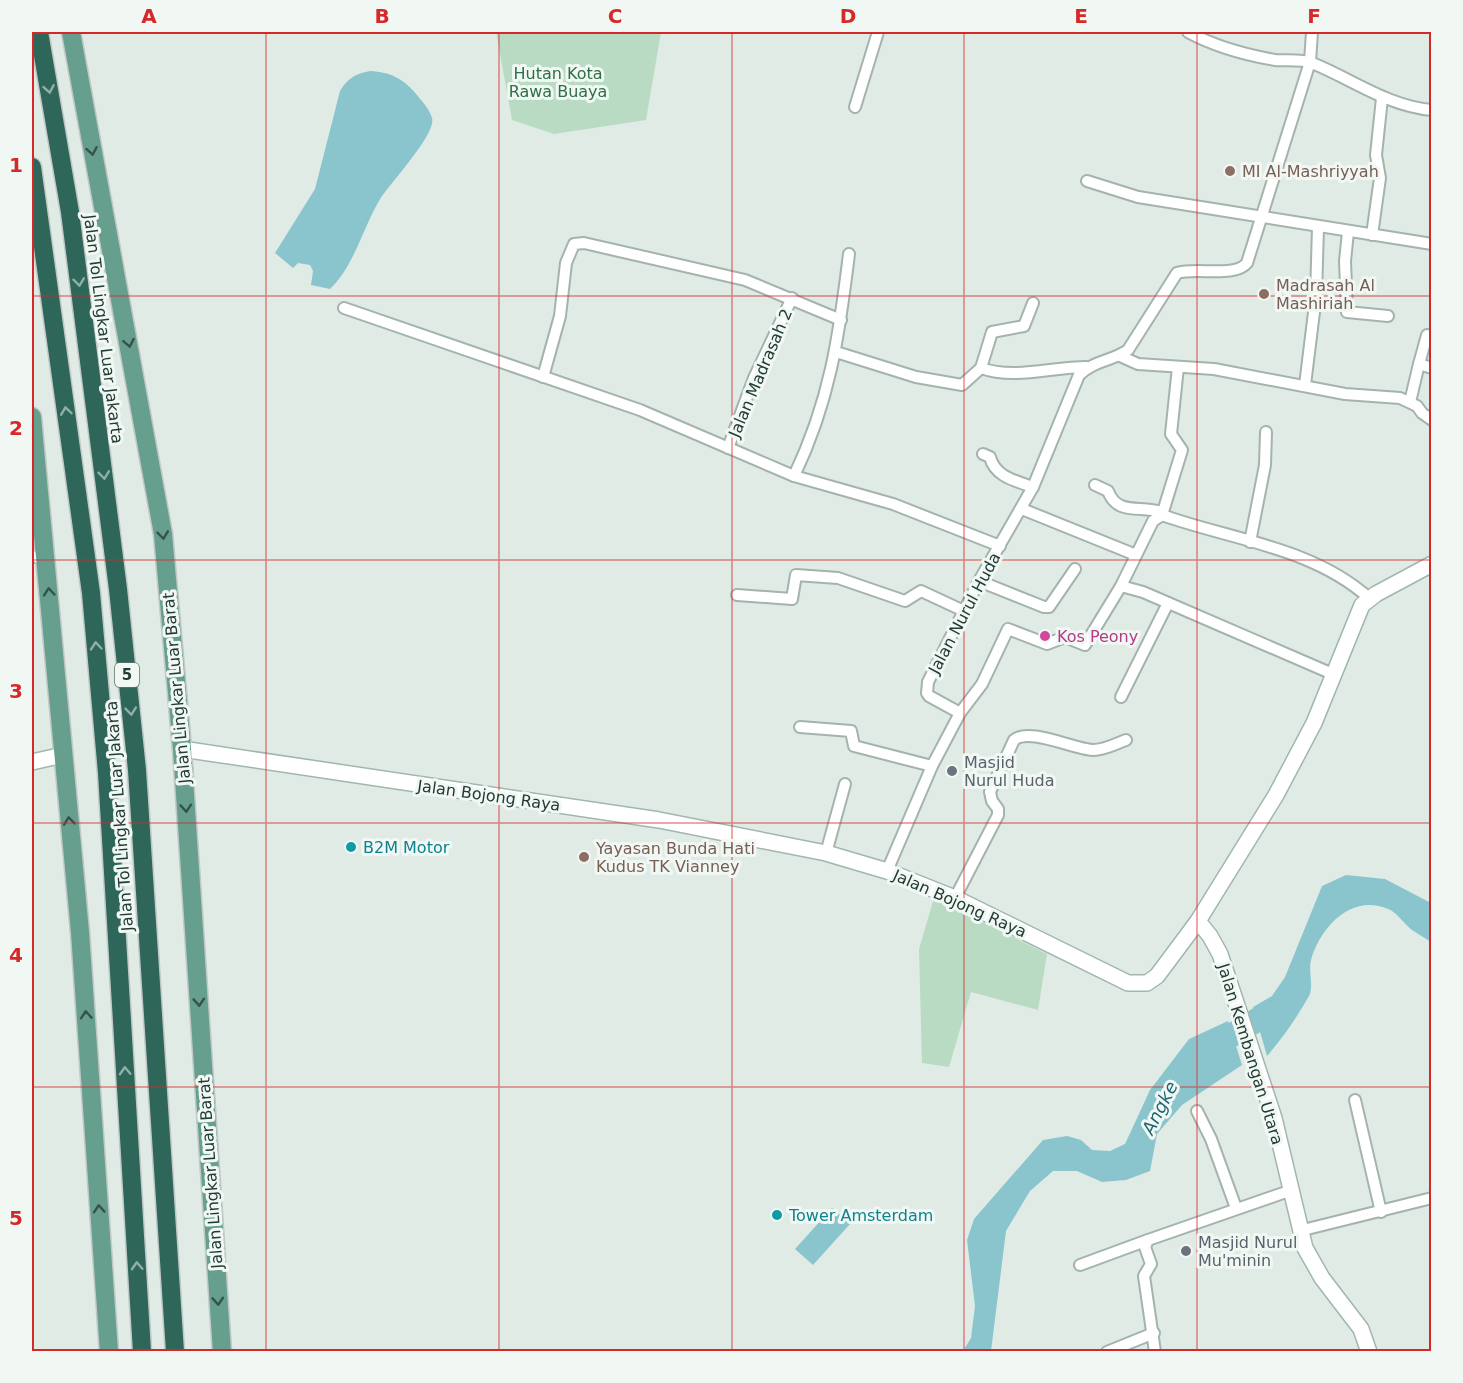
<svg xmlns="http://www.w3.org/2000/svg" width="1463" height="1383" font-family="'DejaVu Sans',sans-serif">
<rect width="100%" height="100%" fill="#e1ebe6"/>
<!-- green -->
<g fill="#badbc3">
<path d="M496,32H661L646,120L554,134L512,120Z"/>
<path d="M934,898L1047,954L1038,1010L971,992L949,1067L922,1063L919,949Z"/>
</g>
<!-- water -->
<g fill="#8ac5ce">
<path d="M370,71C391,72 404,79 417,95C422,101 430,110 432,118C437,134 389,184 379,201C362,230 354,266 330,289L311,285L313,271L310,265L298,263L293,268L275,253L315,189L340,91C348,78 355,74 370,71Z"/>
<path d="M1346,875L1385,879L1431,903V942C1425,938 1418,934 1412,930C1404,924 1397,912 1388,909C1352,893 1320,927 1311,960C1308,971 1314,986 1309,996C1297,1017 1283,1038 1267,1056L1253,1007L1272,996L1285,977L1322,886Z"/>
<path d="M1228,1021L1242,1065L1182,1105L1157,1134L1150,1171L1126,1180L1102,1182L1077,1171H1053L1030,1191L1006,1231L991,1351H963L971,1338L975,1306L967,1240L974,1219L1043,1140L1067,1136L1081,1140L1092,1150L1110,1151L1125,1144L1150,1090L1189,1039Z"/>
<path d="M832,1208L850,1224L813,1265L795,1249Z"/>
</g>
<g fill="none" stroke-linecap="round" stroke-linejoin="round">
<!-- river -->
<path stroke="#8ac5ce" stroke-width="24" d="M1204,1052L1285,1003"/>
<defs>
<g id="street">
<path d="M1188,32C1214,46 1246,55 1275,60C1287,61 1302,59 1312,63C1352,79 1387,106 1432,110"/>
<path d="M855,107L878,32"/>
<path d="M1087,181L1138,197L1432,244"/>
<path d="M1348,232L1345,261L1347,312L1388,316"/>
<path d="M1372,235L1380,178L1376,155L1382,98"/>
<path d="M1033,303L1024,326L992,332L981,368C1014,380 1051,367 1086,367"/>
<path d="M344,308L640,410L794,476L893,504L1000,546"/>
<path d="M836,352L916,377L962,385L981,368"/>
<path d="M1120,356L1138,364L1214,369L1345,394L1400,398L1417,406L1422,413L1432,420"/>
<path d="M1419,364L1427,335"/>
<path d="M543,377L560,316L566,263L574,244L584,243L745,280L841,320"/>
<path d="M1305,385L1316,296L1318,227"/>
<path d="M1410,402L1419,364L1432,368"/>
<path d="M728,448L754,378L792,298"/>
<path d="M983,454L990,457C995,477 1016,481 1033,487"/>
<path d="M794,476C830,401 839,336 849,254"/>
<path d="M1095,485L1108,491C1117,516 1141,505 1161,512"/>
<path d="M1022,509L1136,555"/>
<path d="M1162,515C1232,540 1312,547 1369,598"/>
<path d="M1250,542L1265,465L1266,432"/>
<path d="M32,556L47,560"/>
<path d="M979,581L1044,607H1049L1075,569"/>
<path d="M1121,586L1153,521L1162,515L1182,450L1171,434L1178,367"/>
<path d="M737,595L792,599L796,575L838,578L905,601L921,591L964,611"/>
<path d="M1121,697L1168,603"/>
<path d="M960,713L929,696L927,693L928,682L979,581L1033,487L1079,375C1093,361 1112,361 1128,350L1177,273C1196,267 1235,278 1247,263L1310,62L1312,32"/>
<path d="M800,727L851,731L854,746L932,766"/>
<path d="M826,853L845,784"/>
<path d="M887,871L932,766L960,713L982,684L1008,629L1047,644L1065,637L1085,645L1121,586L1143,592L1335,675"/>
<path d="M955,898L998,815V809L992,801L990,792L1014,740C1029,727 1073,749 1093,750C1105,750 1115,744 1126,740"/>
<path d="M1355,1100L1381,1212"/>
<path d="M1197,1111L1211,1139L1236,1208"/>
<path d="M1299,1231L1432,1198"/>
<path d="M1080,1265L1148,1240"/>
<path d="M1107,1352L1154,1333"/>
<path d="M1155,1352L1144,1276L1151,1264L1145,1247L1148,1240L1289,1191"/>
</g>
<g id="secondary">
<path d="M182,749L659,820L826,853L887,871L955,898L1128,983H1147L1157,976L1198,921L1276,795L1314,723L1362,605L1376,594L1432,564"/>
<path d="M32,762L63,755"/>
<path d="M1198,921L1210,936L1220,954L1274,1118L1305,1248L1322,1278L1361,1329L1369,1352"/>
</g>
<g id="primary">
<path d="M71,32L163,534L182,749L222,1352"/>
<path d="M32,417L80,932L109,1352"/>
</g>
<g id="highway">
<path d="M39,32L70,212L118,589L137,770L175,1352"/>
<path d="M32,167L91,593L107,773L142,1352"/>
</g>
</defs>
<!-- street casing -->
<use href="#street" stroke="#a4b3ad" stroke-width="14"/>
<!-- secondary casing -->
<use href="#secondary" stroke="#a0b6ae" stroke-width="18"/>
<!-- primary casing -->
<use href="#primary" stroke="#c1c8c6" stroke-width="21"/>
<!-- highway casing -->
<use href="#highway" stroke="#c1c8c6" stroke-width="21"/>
<!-- street -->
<use href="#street" stroke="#fff" stroke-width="10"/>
<!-- secondary -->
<use href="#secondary" stroke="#fff" stroke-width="15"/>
<!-- primary -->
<use href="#primary" stroke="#679f8f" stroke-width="18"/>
<!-- highway -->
<use href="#highway" stroke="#2f665a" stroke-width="18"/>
</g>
<!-- one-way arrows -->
<defs><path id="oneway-chevron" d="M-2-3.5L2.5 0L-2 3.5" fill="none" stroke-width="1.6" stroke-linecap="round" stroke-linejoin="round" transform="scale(1.5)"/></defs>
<g stroke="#90afa7">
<use href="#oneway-chevron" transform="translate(49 89) rotate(80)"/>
<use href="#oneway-chevron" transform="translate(79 282) rotate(83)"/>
<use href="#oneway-chevron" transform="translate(66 411) rotate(-98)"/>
<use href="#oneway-chevron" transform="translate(104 475) rotate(83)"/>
<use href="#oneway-chevron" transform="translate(96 646) rotate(-95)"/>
<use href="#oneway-chevron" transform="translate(131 711) rotate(84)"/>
<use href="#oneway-chevron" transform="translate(125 1071) rotate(-93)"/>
<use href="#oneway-chevron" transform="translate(137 1266) rotate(-93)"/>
</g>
<g stroke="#33544b">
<use href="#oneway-chevron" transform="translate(92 151) rotate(80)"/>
<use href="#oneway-chevron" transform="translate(129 343) rotate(79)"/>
<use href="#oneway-chevron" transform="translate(163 535) rotate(83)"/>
<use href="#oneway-chevron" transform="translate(49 592) rotate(-95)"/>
<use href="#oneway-chevron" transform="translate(186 808) rotate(86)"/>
<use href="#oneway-chevron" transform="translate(69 821) rotate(-96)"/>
<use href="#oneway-chevron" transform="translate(199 1002) rotate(86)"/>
<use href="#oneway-chevron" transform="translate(86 1015) rotate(-94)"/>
<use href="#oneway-chevron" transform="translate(99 1209) rotate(-94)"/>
<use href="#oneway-chevron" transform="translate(218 1301) rotate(86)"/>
</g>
<!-- grid -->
<path fill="none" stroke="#d62828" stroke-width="1.5" stroke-opacity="0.55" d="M266,32V1352M499,32V1352M732,32V1352M964,32V1352M1197,32V1352M32,296H1432M32,560H1432M32,823H1432M32,1087H1432"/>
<!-- markers -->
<g fill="#8d6e63" stroke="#f1f8f4" stroke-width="2">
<circle cx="1230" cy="171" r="6"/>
<circle cx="1264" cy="294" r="6"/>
<circle cx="584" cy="857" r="6"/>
</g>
<circle fill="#d1479c" stroke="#f1f8f4" stroke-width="2" cx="1045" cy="636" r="6"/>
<g fill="#6b7280" stroke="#f1f8f4" stroke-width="2">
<circle cx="952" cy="771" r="6"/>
<circle cx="1186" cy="1251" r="6"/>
</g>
<g fill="#0f9aa8" stroke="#f1f8f4" stroke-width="2">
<circle cx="351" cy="847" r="6"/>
<circle cx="777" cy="1215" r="6"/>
</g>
<g text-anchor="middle" stroke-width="6" stroke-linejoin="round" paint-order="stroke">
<!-- shield labels -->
<rect fill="#f1f8f4" stroke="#60746e" stroke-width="1.5" x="115" y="663" width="24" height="24" rx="4.5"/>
<g font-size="15" font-weight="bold" fill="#223b34">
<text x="127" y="680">5</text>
</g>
<!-- park labels -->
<g font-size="16" fill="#2d7046" stroke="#f1f8f4">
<text x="558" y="79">Hutan Kota<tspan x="558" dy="18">Rawa Buaya</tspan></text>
</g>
<!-- education labels -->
<g font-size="16" fill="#785e54" stroke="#f1f8f4" text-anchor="start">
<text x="1242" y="177">MI Al-Mashriyyah</text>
<text x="1276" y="291">Madrasah Al<tspan x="1276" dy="18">Mashiriah</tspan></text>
<text x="596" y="854">Yayasan Bunda Hati<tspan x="596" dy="18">Kudus TK Vianney</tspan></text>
</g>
<!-- street labels -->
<g font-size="16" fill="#223b34" stroke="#f1f8f4">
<text transform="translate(104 329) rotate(83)" y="6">Jalan Tol Lingkar Luar Jakarta</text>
<text transform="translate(760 373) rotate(-67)" y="6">Jalan Madrasah 2</text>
<text transform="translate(964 613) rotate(-62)" y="6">Jalan Nurul Huda</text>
<text transform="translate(176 688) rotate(-95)" y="6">Jalan Lingkar Luar Barat</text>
<text transform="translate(489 795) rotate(8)" y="6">Jalan Bojong Raya</text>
<text transform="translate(119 816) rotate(-94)" y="6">Jalan Tol Lingkar Luar Jakarta</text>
<text transform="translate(960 903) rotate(24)" y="6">Jalan Bojong Raya</text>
<text transform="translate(1251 1054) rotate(73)" y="6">Jalan Kembangan Utara</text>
<text transform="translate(210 1173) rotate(-94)" y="6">Jalan Lingkar Luar Barat</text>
</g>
<!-- hotel labels -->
<g font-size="16" fill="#b23c85" stroke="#f1f8f4" text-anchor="start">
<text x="1057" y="642">Kos Peony</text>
</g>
<!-- worship labels -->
<g font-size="16" fill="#5b616d" stroke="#f1f8f4" text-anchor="start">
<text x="964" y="768">Masjid<tspan x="964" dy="18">Nurul Huda</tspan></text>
<text x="1198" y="1248">Masjid Nurul<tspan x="1198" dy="18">Mu'minin</tspan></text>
</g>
<!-- culture labels -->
<g font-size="16" fill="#0d838f" stroke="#f1f8f4" text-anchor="start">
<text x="363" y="853">B2M Motor</text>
<text x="789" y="1221">Tower Amsterdam</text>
</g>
<!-- water labels -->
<g font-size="18" font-style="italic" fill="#1e6874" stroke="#f1f8f4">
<text transform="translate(1160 1108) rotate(-63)" y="6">Angke</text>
</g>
</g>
<!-- border -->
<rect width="1463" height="1383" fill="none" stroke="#f1f8f4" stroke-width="66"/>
<rect x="33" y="33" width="1397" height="1317" fill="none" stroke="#d62828" stroke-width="2"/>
<g font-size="20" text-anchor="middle" font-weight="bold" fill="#d62828">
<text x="149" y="23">A</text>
<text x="382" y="23">B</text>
<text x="615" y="23">C</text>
<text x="848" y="23">D</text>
<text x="1081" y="23">E</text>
<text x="1314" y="23">F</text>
<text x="16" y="172">1</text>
<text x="16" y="435">2</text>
<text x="16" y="698">3</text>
<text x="16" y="962">4</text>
<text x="16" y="1225">5</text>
</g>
</svg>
